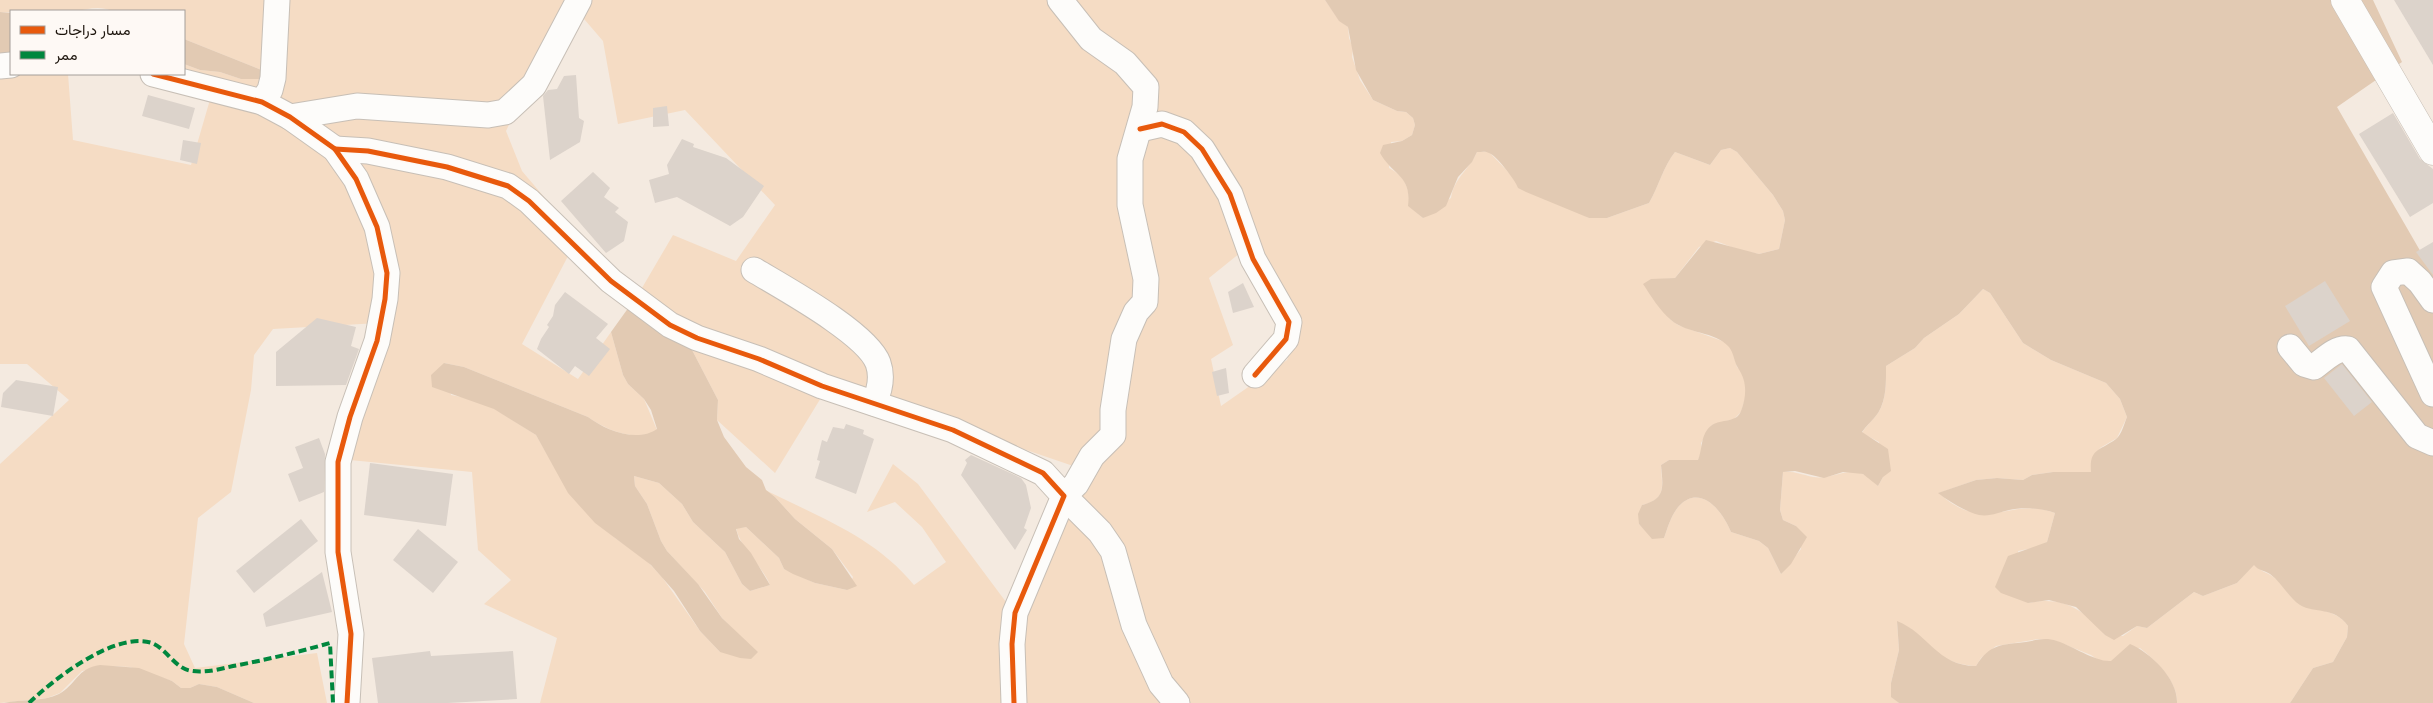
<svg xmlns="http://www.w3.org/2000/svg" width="2433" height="703" font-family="'Varela Round',Vazirmatn,sans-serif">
<rect width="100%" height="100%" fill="#f4eae0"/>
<!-- green -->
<path fill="#f5dcc4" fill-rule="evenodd" d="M0,0H1325L1339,20L1348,27L1349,38L1353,48L1352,57L1360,80L1373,100L1397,111L1406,112L1413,118L1415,125L1412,135L1402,141L1391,142L1389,168C1405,176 1410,188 1409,206L1423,218L1451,198C1454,178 1469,170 1477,152H1489L1516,180L1589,218H1607L1649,203C1659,186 1663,167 1675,152L1710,165L1721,150L1730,148L1737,152L1773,195L1783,211L1785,220L1779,249L1759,254L1739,250L1716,241L1699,247L1675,278L1664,279L1656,302L1671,320L1678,325L1725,342L1732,349L1737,367L1743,373L1747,392L1741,412L1734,419L1712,425L1701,443L1702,451L1698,460H1669L1661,465C1662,487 1667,499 1642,505L1639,524L1646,531L1664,538C1668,527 1671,515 1679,506C1701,483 1723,512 1731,532L1759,541L1768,548L1781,574L1801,549L1796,526L1783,520L1780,510L1783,472C1795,471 1802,475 1813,477C1830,480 1847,467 1863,474C1869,476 1874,482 1878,486L1883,477L1879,442L1862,433C1866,426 1870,423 1875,417C1887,404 1886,382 1886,366L1915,348L1924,338L1959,314L1983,289L1990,293L2023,343L2051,360L2106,383L2120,399L2127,417L2117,438L2100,448L2091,472H2053L2032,475L2023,480L1997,478L1976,480L1939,493C1985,536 2011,495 2055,513L2047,542L2038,547L2018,551L2028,603C2062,596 2084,609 2105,635L2123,636L2137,626L2147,628L2194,592L2203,596L2237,583L2254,564C2260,572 2268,572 2276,579C2283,585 2291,598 2297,602C2314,611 2337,609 2348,626L2347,637L2333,662L2313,668L2290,703H2177C2178,681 2156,661 2140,648L2119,655L2111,662H2101L2091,655L2056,641L2038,639L1996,646L1981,658L1976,666C1964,666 1948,661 1938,654C1923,644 1918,629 1897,622L1899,650L1891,683V696L1899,703H540L557,638L484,604L511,580L478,550L472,472L350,460L379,323L273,329L254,355L251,390L231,492L198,518L184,644L195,668L317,653L327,703H254L217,687L199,684L190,688H181L172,681L130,667L109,666L82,671L60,693L47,698L0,703V464L69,400L27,364H0V73L68,74L73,140L191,165L216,79L184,71V64L200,70L220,72L241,79H261L264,71L184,39V11H112C98,5 88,10 74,11C50,13 22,13 0,12ZM578,12L603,41L618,124L685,110L775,205L736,261L673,235L639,293L691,348L718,400L717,420L775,473L830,383L1082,469L1009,606L918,484L893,464L867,512L895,502L922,527L946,562L914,585C875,537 819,517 765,490L775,497L795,519L832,549L853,577L847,590L815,583L784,569L779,558L746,527L736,528C741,550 762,565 770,585L750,591L742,584L725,552L693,522L682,504L659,483L634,476L635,486L647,504L661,541L667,551L705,592L722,618L751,647L720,652L700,631L662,577L644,558L615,538L563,482L536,435L495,409L472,399L451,395L444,363L464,367L588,417C606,430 637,443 657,430L644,399L628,384L623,375L611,332L578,379L522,344L578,237L522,171L506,131L526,89ZM1240,253L1293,344L1287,360L1221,406L1211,359L1233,345L1209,278Z"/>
<!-- forest -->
<g fill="#e2cab3">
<path d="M1325,0H2373L2402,62L2337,107L2433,273V703H2290L2313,668L2333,662L2347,637L2348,626C2334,606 2315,614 2300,605C2289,598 2282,583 2270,574C2264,570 2259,571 2254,565L2237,583L2203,596L2194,592L2147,628L2137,626L2114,640L2105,635L2076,607L2049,600L2028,603L2001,593L1995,587L2008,556L2047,542L2055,513C2042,508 2022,507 2009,510C2000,512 1990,517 1979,515C1964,511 1950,502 1938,493L1976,480L1997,478L2023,480L2032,475L2053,472H2091C2089,448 2100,451 2116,439C2122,434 2124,424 2127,417L2120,399L2106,383L2051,360L2023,343L1990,293L1983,289L1959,314L1924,338L1915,348L1886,366C1886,382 1887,403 1875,417C1870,423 1866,426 1862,432L1888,449L1891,471L1883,477L1878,486L1863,474L1843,472L1824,478L1795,471L1783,472L1780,510L1783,520L1796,526L1807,537L1791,564L1781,574L1768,548L1759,541L1731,532C1723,512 1701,483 1679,506C1671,515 1668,527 1664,538L1652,539L1639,524L1638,514L1642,505C1666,499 1663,487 1661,465L1669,460H1698C1703,448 1700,434 1712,425C1721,419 1737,423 1741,411C1747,395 1747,381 1738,368C1734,362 1734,353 1729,347C1715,331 1687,334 1671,320C1660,311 1651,296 1643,284L1651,279L1675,278L1706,240L1759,254L1779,249L1785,220L1783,211L1773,195L1737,152L1730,148L1721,150L1710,165L1675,152C1663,167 1659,186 1649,203L1607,218H1589L1526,192L1518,188C1516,181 1496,155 1489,153C1486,151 1481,152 1477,152L1472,162L1458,177L1446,206L1436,213L1423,218L1408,206C1412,175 1392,175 1380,153L1383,145L1402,141L1412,135L1415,125L1413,118L1406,112L1397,111L1373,100L1356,70L1348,27L1339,21Z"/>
<path d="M0,12L11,13V70L0,73Z"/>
<path d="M184,39L264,71L261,79H241L220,72L200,70L184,64Z"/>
<path d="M639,293L691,348L718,400L717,420L724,437L746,467L762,480L766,490L775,497L795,519L832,549L857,586L847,590L815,583L793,574L784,569L779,558L746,527L736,529L739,539L751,553L770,585L750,591L742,584L725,552L693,522L682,504L659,483L634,476L635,486L647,504L661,541L667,551L698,584L722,618L758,652L751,659L740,658L720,652L700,631L674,591L651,565L595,523L568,493L536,435L494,409L432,387L431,375L444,363L464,367L588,417C605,430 637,443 657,429L651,410L644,399L628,384L623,375L611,332Z"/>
<path d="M1897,621C1928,633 1937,666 1976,666C1990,643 2003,645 2026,642C2037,640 2045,637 2057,641C2073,646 2095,662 2111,661L2130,644C2151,653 2178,679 2177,703H1899L1891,697V683L1899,650Z"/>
<path d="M100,665L139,668L172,681L181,688H190L199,684L217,687L254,703H4C21,699 43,702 59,694C76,685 77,668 100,665Z"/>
</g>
<!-- building -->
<g fill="#dcd3cb">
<path d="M2394,0H2433V65Z"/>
<path d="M576,75L579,118L584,121L580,142L550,160L543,96L548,90L557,89L564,76Z"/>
<path d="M148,95L195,108L189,129L142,116Z"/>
<path d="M667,106L669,126L653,127V108Z"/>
<path d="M2393,113L2420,159L2433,169V203L2410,217L2359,134Z"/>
<path d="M682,139L694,144L693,147L726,158L764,186L743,217L730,226L677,197L655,203L649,180L669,174L667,165Z"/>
<path d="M183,140L201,143L197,164L180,160Z"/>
<path d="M593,172L610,188L604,197L619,208L615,212L628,222L624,241L606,253L561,201Z"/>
<path d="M2433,242V275L2416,252Z"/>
<path d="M2325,281L2350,321L2309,346L2285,306Z"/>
<path d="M1243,283L1254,307L1233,313L1228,292Z"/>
<path d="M565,292L608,324L596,338L610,349L589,376L575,366L569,374L537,349L541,339L549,327L547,325L553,316L555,305Z"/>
<path d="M317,318L356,327L351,346L359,349L346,385L276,386V352Z"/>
<path d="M2342,364L2372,402L2354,416L2324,378Z"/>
<path d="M1226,368L1229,393L1217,396L1212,372Z"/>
<path d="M16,380L58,387L53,416L1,407L3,393Z"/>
<path d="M846,424L864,430L863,434L874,439L856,494L815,478L820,461L817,460L822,440L827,442L833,427L844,429Z"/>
<path d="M319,438L325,454L324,492L299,502L288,474L303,468L295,447Z"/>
<path d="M971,455L1021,478L1026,485L1031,508L1024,528L1027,530L1015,550L961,475L967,463L965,460Z"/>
<path d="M370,463L453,474L446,526L364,515Z"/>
<path d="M301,519L318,541L254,593L236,571Z"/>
<path d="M418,529L458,562L433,593L393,560Z"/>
<path d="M322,572L332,612L266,627L263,614Z"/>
<path d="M430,651L431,656L513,651L517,699L448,703H378L372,658Z"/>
</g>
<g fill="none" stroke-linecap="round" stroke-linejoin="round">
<defs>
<g id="minor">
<path d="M1060,0L1091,39L1125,63L1146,87L1145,107L1130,159V205L1146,279L1145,302L1136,312L1124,339L1113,410V435L1092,456L1076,484L1064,496L1100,532L1113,551L1134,625L1161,684L1177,703"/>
<path d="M0,66L11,65"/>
<path d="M153,74L262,102L290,117L335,149L356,179L377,227L387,273L385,299L377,341L350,417L338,462V552L351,634L347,703"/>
<path d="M262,102L270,90L273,78L277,0"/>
<path d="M290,117L357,106L488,115L505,112L534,85L579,0"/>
<path d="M1140,129L1162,124L1184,132L1202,149L1230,194L1253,259L1289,322L1286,339L1255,375"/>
<path d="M335,149L368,151L447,167L508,186L529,201L611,281L670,325L697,338L759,359L822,386L953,430L1043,473L1064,496L1015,613L1012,644L1014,703"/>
<path d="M754,270C782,287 867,333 878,363C883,377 880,390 874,403"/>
<path d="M2433,300L2420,282L2408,271L2393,273L2384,287L2433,394"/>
<path d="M2290,347L2304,364L2314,367C2324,360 2336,347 2348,349L2417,436L2433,443"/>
</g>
<path id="major" d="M2345,0L2433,151"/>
</defs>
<!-- minor casing -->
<use href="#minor" stroke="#c7bfb6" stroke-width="27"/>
<!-- major casing -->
<use href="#major" stroke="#c7bfb6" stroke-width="29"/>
<!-- minor -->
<use href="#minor" stroke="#fdfcfa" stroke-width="25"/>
<!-- major -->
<use href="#major" stroke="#fdfcfa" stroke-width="28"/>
<!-- quiet -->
<path stroke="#00873e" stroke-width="4" stroke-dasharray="8 4" stroke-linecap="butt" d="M29,703C54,679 115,631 152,643C167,649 175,669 192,671C206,673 220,669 233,666C266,660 298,652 330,643L333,703"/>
<defs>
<g id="cycleway">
<path d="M153,74L262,102L290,117L335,149L356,179L377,227L387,273L385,299L377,341L350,417L338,462V552L351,634L347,703"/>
<path d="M1140,129L1162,124L1184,132L1202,149L1230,194L1253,259L1289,322L1286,339L1255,375"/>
<path d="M335,149L368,151L447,167L508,186L529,201L611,281L670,325L697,338L759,359L822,386L953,430L1043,473L1064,496L1015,613L1012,644L1014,703"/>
</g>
</defs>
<!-- cycleway casing -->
<use href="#cycleway" stroke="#fef9f5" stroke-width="8"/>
<!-- cycleway -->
<use href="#cycleway" stroke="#e8590c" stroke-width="5"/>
</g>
<!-- legend -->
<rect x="10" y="10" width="175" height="65" fill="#fef9f5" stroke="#a49e99"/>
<rect x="20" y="26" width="25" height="8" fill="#e8590c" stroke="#a49e99"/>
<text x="55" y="35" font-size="15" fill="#1e160e">مسار دراجات</text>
<rect x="20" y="51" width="25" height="8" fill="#00873e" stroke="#a49e99"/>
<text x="55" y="60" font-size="15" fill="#1e160e">ممر</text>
</svg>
